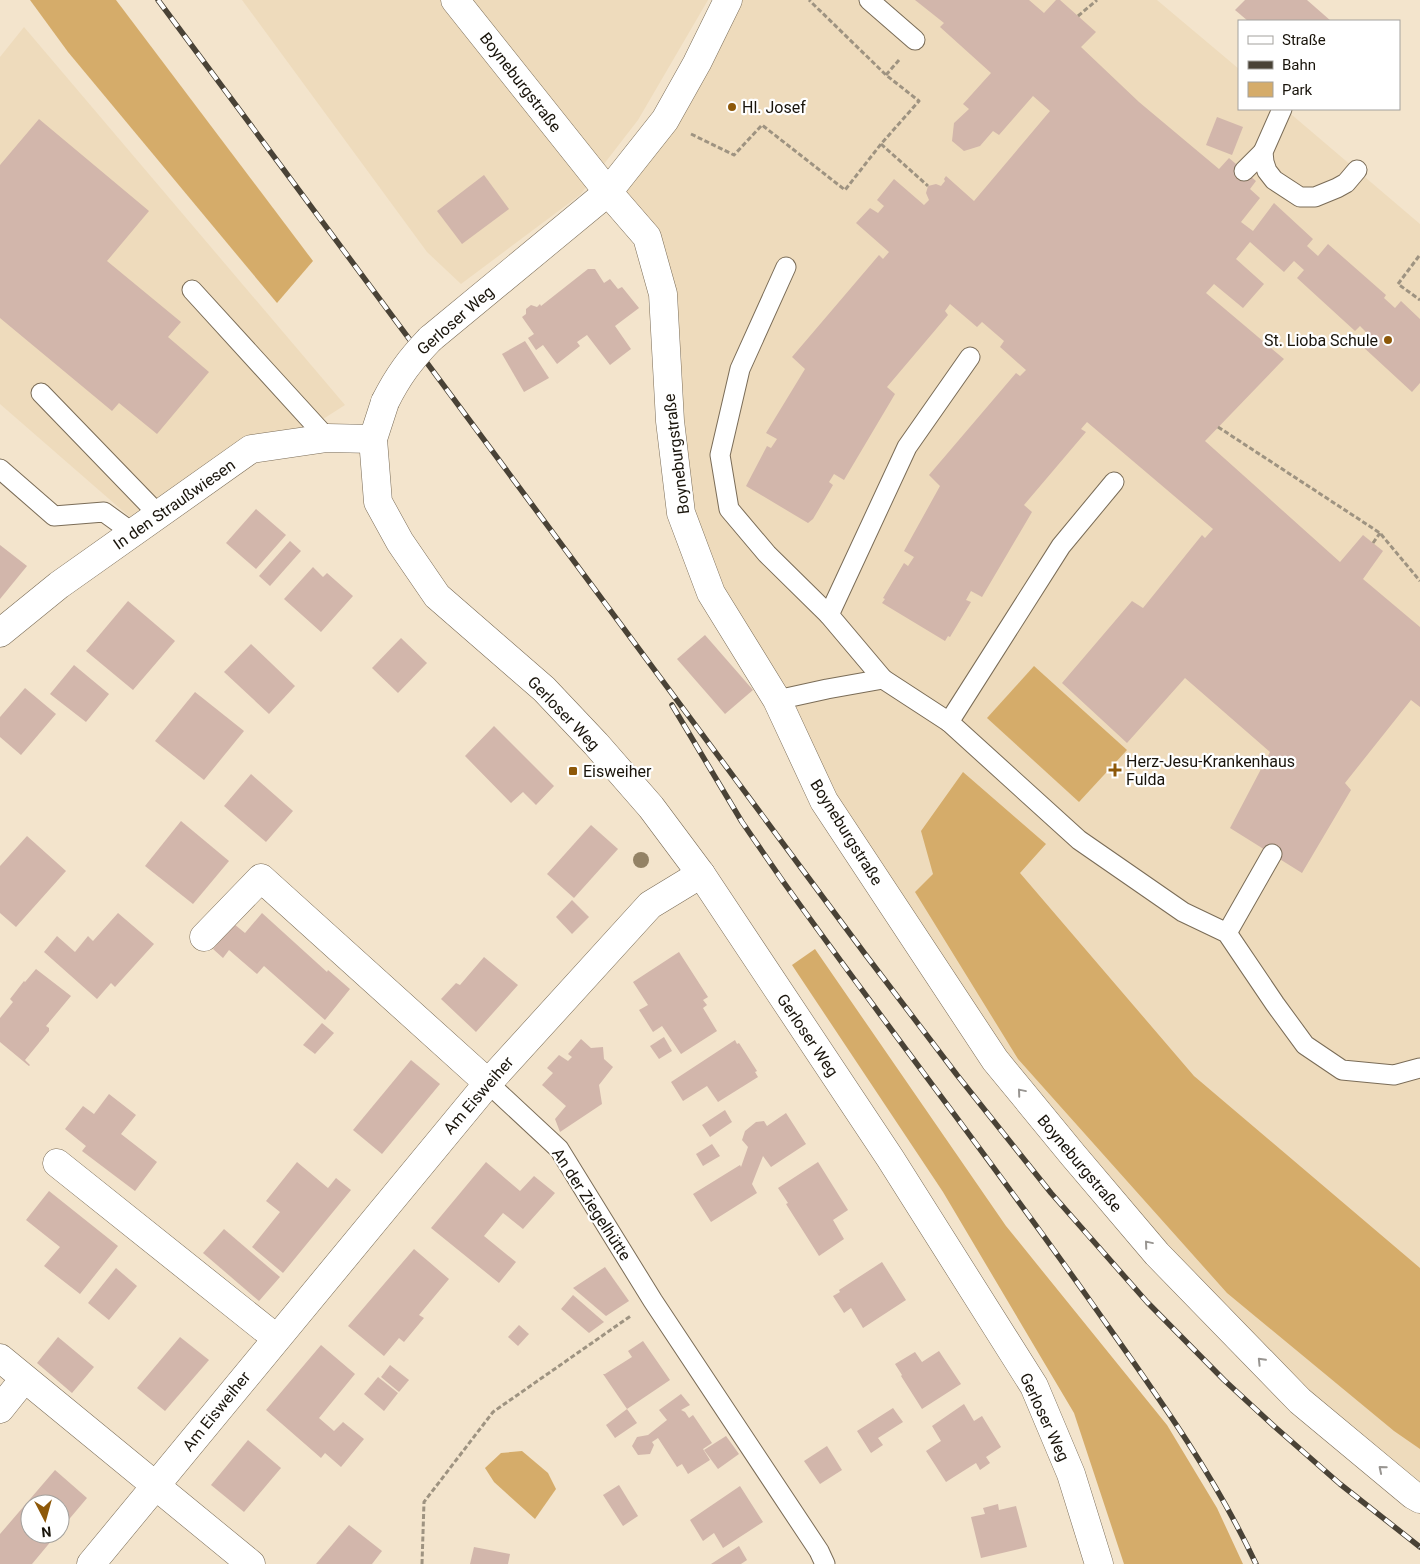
<svg xmlns="http://www.w3.org/2000/svg" width="1420" height="1564" font-family="Roboto,sans-serif">
<rect width="100%" height="100%" fill="#f3e4cc"/>
<!-- built -->
<g fill="#eedbbc">
<path d="M242,0H708L638,120L580,195L461,284L427,252Z"/>
<path d="M727,0H1157L1239,69V109H1285L1420,224V1499L1413,1495L1073,1155L824,801L681,513L663,294L608,192Z"/>
<path d="M24,27L345,405L147,532L0,404V57Z"/>
</g>
<!-- green -->
<g fill="#d5ac6a">
<path d="M30,0H116L313,261L277,303L68,52Z"/>
<path d="M1034,666L1127,750L1079,802L987,718Z"/>
<path d="M963,772L1046,844L1020,873L1194,1076L1420,1268V1449L1394,1431L1227,1293L1018,1059L915,892L933,874L921,831Z"/>
<path d="M815,949L1006,1226L1167,1425L1217,1508L1243,1564H1124L1074,1413L943,1192L792,965Z"/>
<path d="M522,1451L548,1473L556,1489L535,1519L494,1482L485,1468L501,1453Z"/>
</g>
<!-- building -->
<g fill="#d2b6ab">
<path d="M915,0H1029L1044,13L1056,0H1060L1096,32L1081,47L1139,102L1219,169L1229,158L1256,181L1250,189L1260,198L1241,222L1253,231L1274,203L1313,239L1307,246L1318,256L1328,244L1386,295L1384,298L1395,308L1401,301L1420,319V383L1412,392L1361,345L1370,336L1360,326L1355,331L1297,278L1304,270L1294,261L1284,272L1250,242L1236,259L1264,284L1243,308L1214,284L1206,293L1284,359L1205,441L1340,562L1363,535L1383,551L1363,579L1420,627V707L1411,700L1345,783L1351,790L1302,873L1230,828L1270,752L1185,678L1127,743L1062,683L1132,601L1143,608L1202,535L1205,538L1213,529L1087,422L1081,429L1086,432L1024,505L1032,512L982,597L971,591L966,600L971,602L950,637L948,636L945,641L882,603L885,599L883,598L904,563L908,566L914,557L904,551L940,486L929,475L1016,373L1020,376L1026,370L1000,347L1004,341L982,322L977,327L950,304L945,311L948,315L887,387L895,394L844,480L834,474L829,482L833,485L813,519L808,523L746,486L767,446L771,448L777,439L766,433L805,369L792,357L879,255L883,259L889,252L856,223L870,208L878,213L884,206L877,200L894,179L924,205L929,200L926,193L928,186L936,184L941,186L945,181L944,179L946,176L974,201L1050,111L1033,96L999,135L993,131L980,146L964,151L952,141L954,123L969,109L963,104L991,73L940,27L944,23Z"/>
<path d="M1245,0H1307L1331,21H1248L1235,10Z"/>
<path d="M1217,117L1243,127L1232,155L1206,145Z"/>
<path d="M39,119L149,211L107,261L181,322L168,337L209,372L157,434L119,403L112,411L0,318V165Z"/>
<path d="M484,175L509,209L462,244L437,211Z"/>
<path d="M588,269H595L604,283L610,279L618,289L622,287L639,308L615,326L631,349L610,365L587,335L577,342L580,346L557,364L543,345L536,350L528,338L534,334L522,317L526,314V309L531,305L537,307L540,304L541,306Z"/>
<path d="M525,341L549,378L524,392L502,354Z"/>
<path d="M256,509L286,535L256,569L226,543Z"/>
<path d="M290,541L301,551L270,586L259,576Z"/>
<path d="M0,545L27,566L0,599Z"/>
<path d="M313,567L323,577L327,573L353,596L321,632L284,599Z"/>
<path d="M128,601L175,641L133,690L86,651Z"/>
<path d="M705,635L753,690L725,714L677,659Z"/>
<path d="M401,638L427,663L398,693L372,668Z"/>
<path d="M251,644L295,686L269,714L224,672Z"/>
<path d="M74,665L109,694L86,722L50,694Z"/>
<path d="M25,688L56,714L21,755L0,737V717Z"/>
<path d="M195,692L244,731L204,780L155,741Z"/>
<path d="M494,726L554,786L536,805L523,792L511,803L465,756Z"/>
<path d="M251,774L293,811L266,842L224,806Z"/>
<path d="M181,821L229,861L193,904L145,866Z"/>
<path d="M591,825L618,849L574,898L547,874Z"/>
<path d="M27,836L66,871L16,927L0,913V866Z"/>
<path d="M572,900L589,917L572,934L556,917Z"/>
<path d="M118,913L154,944L115,987L111,983L97,999L44,952L57,936L75,952L88,936L93,941Z"/>
<path d="M262,913L327,972L328,970L350,989L325,1020L264,966L257,974L229,950L223,958L213,949L234,924L245,933Z"/>
<path d="M679,952L708,997L703,1000L707,1005L703,1008L717,1031L681,1054L662,1026L653,1032L639,1010L648,1005L633,982Z"/>
<path d="M484,957L518,985L476,1032L441,999L456,983L460,985Z"/>
<path d="M36,969L71,996L46,1026L49,1028V1031L25,1060L30,1065L29,1066L0,1042V1018L13,1002L10,999L24,981L25,982Z"/>
<path d="M322,1023L334,1033L315,1054L303,1045Z"/>
<path d="M664,1037L672,1051L659,1059L650,1046Z"/>
<path d="M581,1039L591,1048L603,1047L604,1059L613,1067L599,1085L602,1104L560,1132L555,1119L566,1106L542,1085L553,1073L547,1068L559,1055L568,1061L572,1057L568,1054Z"/>
<path d="M735,1040L737,1044L739,1043L757,1071L755,1072L758,1077L718,1102L707,1086L683,1101L671,1082Z"/>
<path d="M411,1060L440,1084L382,1154L353,1130Z"/>
<path d="M109,1094L136,1115L121,1134L157,1162L135,1191L82,1151L86,1146L65,1129L83,1106L94,1114Z"/>
<path d="M725,1110L732,1122L710,1137L702,1125Z"/>
<path d="M786,1113L806,1144L771,1167L763,1156L752,1184L757,1193L711,1222L693,1194L740,1165L741,1167L748,1147L742,1140L745,1131L756,1122L764,1121L767,1126Z"/>
<path d="M712,1144L720,1156L703,1166L696,1154Z"/>
<path d="M297,1162L328,1188L336,1178L351,1190L283,1273L252,1247L280,1212L266,1201Z"/>
<path d="M486,1162L520,1191L534,1176L555,1193L523,1229L503,1213L484,1236L516,1262L499,1283L431,1228Z"/>
<path d="M818,1162L848,1210L833,1220L844,1239L819,1256L786,1204L788,1203L778,1188Z"/>
<path d="M49,1191L118,1246L80,1294L44,1266L60,1247L26,1220Z"/>
<path d="M224,1229L280,1277L259,1301L203,1253Z"/>
<path d="M414,1249L449,1279L419,1315L424,1318L404,1342L399,1338L384,1356L348,1326Z"/>
<path d="M882,1262L906,1300L863,1328L851,1308L844,1313L833,1296L840,1292L839,1290Z"/>
<path d="M605,1267L629,1301L606,1316L573,1288Z"/>
<path d="M116,1268L137,1286L109,1320L88,1303Z"/>
<path d="M573,1295L604,1322L589,1333L561,1309Z"/>
<path d="M519,1325L529,1334L518,1346L508,1337Z"/>
<path d="M58,1337L94,1367L72,1393L37,1363Z"/>
<path d="M180,1337L209,1360L165,1411L137,1388Z"/>
<path d="M643,1341L670,1380L627,1409L603,1374H605L632,1357L628,1351Z"/>
<path d="M321,1345L355,1374L319,1418L334,1431L343,1422L364,1439L341,1467L325,1453L321,1458L266,1410Z"/>
<path d="M939,1351L961,1384L922,1409L901,1376L902,1375L895,1364L915,1352L922,1362Z"/>
<path d="M390,1365L409,1380L399,1392L381,1377Z"/>
<path d="M378,1377L398,1393L384,1411L364,1394Z"/>
<path d="M681,1394L690,1405L681,1410L685,1412L689,1418L693,1415L712,1443L703,1449L710,1460L688,1474L682,1464L677,1467L658,1438L652,1442L654,1445L650,1454L638,1455L632,1446L637,1437L648,1435L667,1420L659,1410Z"/>
<path d="M964,1404L974,1421L982,1416L1001,1447L986,1457L990,1463L980,1470L976,1463L946,1482L926,1451L941,1441L932,1426Z"/>
<path d="M893,1408L903,1422L878,1438L883,1445L871,1453L857,1431Z"/>
<path d="M627,1409L637,1423L615,1438L606,1425Z"/>
<path d="M726,1436L739,1454L718,1469L704,1450Z"/>
<path d="M248,1440L281,1468L244,1512L211,1485Z"/>
<path d="M827,1446L842,1470L820,1484L804,1461Z"/>
<path d="M55,1470L87,1498L60,1530V1504H30V1534H57L32,1564H0V1534Z"/>
<path d="M619,1485L638,1516L623,1526L603,1495Z"/>
<path d="M740,1486L763,1522L723,1548L714,1533L703,1541L690,1520Z"/>
<path d="M998,1504L999,1510L1016,1506L1027,1547L981,1558L971,1517L985,1514L983,1508Z"/>
<path d="M349,1525L382,1551L372,1564H316Z"/>
<path d="M739,1546L747,1560L741,1564H711Z"/>
<path d="M474,1547L510,1554L508,1564H470Z"/>
</g>
<g fill="none" stroke-linecap="round" stroke-linejoin="round">
<defs>
<g id="service">
<path d="M869,0L915,40"/>
<path d="M1282,109L1263,152L1264,162L1267,171L1274,180L1300,197H1315L1337,188L1346,183L1357,170"/>
<path d="M1244,171L1263,152"/>
<path d="M786,267L740,369L720,455L729,509L767,554L829,615"/>
<path d="M192,290L327,438"/>
<path d="M41,393L159,515"/>
<path d="M0,469L54,516L104,512L133,533"/>
<path d="M883,679L829,615L907,447L970,357"/>
<path d="M777,700L827,689L883,679L949,722L1061,546L1114,482"/>
<path d="M949,722L1079,840L1183,912L1227,933L1275,1004L1305,1045L1342,1070L1394,1075L1420,1068"/>
<path d="M1227,933L1272,854"/>
<path d="M488,1083L559,1149L653,1301L819,1551L825,1564"/>
</g>
<g id="minor">
<path d="M455,0L608,192L647,237L663,294L670,421L681,513L711,593L777,700L824,801L995,1060L1073,1155L1157,1254L1300,1401L1413,1495L1420,1499"/>
<path d="M0,633L59,585L251,449L327,438L373,439"/>
<path d="M204,937L261,878L488,1083"/>
<path d="M57,1163L276,1338"/>
<path d="M0,1358L251,1564"/>
<path d="M0,1409L24,1379"/>
<path d="M91,1564L488,1083L650,905L701,874"/>
</g>
<g id="tertiary">
<path d="M430,339L608,192L665,120L697,63L728,0"/>
<path d="M385,402L373,439L378,502L400,542L437,596L544,689L596,744L651,807L701,874L890,1158L1034,1386L1071,1474L1099,1564"/>
</g>
</defs>
<!-- service casing -->
<use href="#service" stroke="#7a6c57" stroke-width="21"/>
<!-- minor casing -->
<use href="#minor" stroke="#7a6c57" stroke-width="29"/>
<!-- tertiary casing -->
<use href="#tertiary" stroke="#7a6c57" stroke-width="29"/>
<!-- path -->
<g stroke="#9e9381" stroke-width="3" stroke-dasharray="5 2.5" stroke-linecap="butt">
<path d="M1078,16L1097,0"/>
<path d="M886,75L899,60"/>
<path d="M691,134L734,155L762,125L845,190L881,144L919,101L886,75L809,0"/>
<path d="M881,144L928,186"/>
<path d="M1419,256L1398,284L1420,300"/>
<path d="M1218,427L1380,533L1420,581"/>
<path d="M1373,543L1380,533"/>
<path d="M422,1564L424,1502L493,1412L632,1315"/>
</g>
<!-- service -->
<use href="#service" stroke="#fff" stroke-width="19"/>
<!-- minor -->
<use href="#minor" stroke="#fff" stroke-width="28"/>
<!-- tertiary -->
<use href="#tertiary" stroke="#fff" stroke-width="28"/>
<defs>
<g id="rail">
<path d="M158,0L865,954L957,1075L1051,1193L1147,1302L1224,1380L1275,1427L1340,1484L1420,1547"/>
<path d="M672,705L742,822L782,880C882,1020 987,1155 1086,1295C1148,1383 1210,1466 1256,1564"/>
</g>
</defs>
<!-- rail casing -->
<use href="#rail" stroke="#494236" stroke-width="5.5"/>
<!-- rail -->
<use href="#rail" stroke="#fff" stroke-width="4" stroke-dasharray="11" stroke-linecap="butt"/>
<defs>
<path id="tertiary-bridge" d="M385,402C398,376 410,360 430,339"/>
</defs>
<!-- tertiary-bridge casing -->
<use href="#tertiary-bridge" stroke="#7a6c57" stroke-width="29" stroke-linecap="butt"/>
<!-- tertiary-bridge -->
<use href="#tertiary-bridge" stroke="#fff" stroke-width="28"/>
</g>
<!-- trees -->
<circle fill="#938265" cx="641" cy="860" r="8"/>
<!-- one-way arrows -->
<defs><path id="oneway-chevron" d="M-2-3.5L2.5 0L-2 3.5" fill="none" stroke-width="1.6" stroke-linecap="round" stroke-linejoin="round" transform="scale(1.25)"/></defs>
<g stroke="#989591">
<use href="#oneway-chevron" transform="translate(1021 1092) rotate(-130)"/>
<use href="#oneway-chevron" transform="translate(1148 1244) rotate(-130)"/>
<use href="#oneway-chevron" transform="translate(1261 1361) rotate(-134)"/>
<use href="#oneway-chevron" transform="translate(1382 1469) rotate(-140)"/>
</g>
<!-- markers -->
<g fill="#8d5809" stroke="#fff" stroke-width="2">
<circle cx="732" cy="107" r="5"/>
<circle cx="1388" cy="340" r="5"/>
<path d="M1112.5 762.5h5v5h5v5h-5v5h-5v-5h-5v-5h5z"/>
<rect x="568" y="766" width="10" height="10" rx="2.5"/>
</g>
<g text-anchor="middle" stroke-width="4.5" stroke-linejoin="round" paint-order="stroke">
<!-- street labels -->
<g font-size="16" fill="#19140b" stroke="#fff">
<text transform="translate(521 82) rotate(52)" y="6">Boyneburgstraße</text>
<text transform="translate(455 320) rotate(-41)" y="6">Gerloser Weg</text>
<text transform="translate(676 454) rotate(-97)" y="6">Boyneburgstraße</text>
<text transform="translate(174 504) rotate(-35)" y="6">In den Straußwiesen</text>
<text transform="translate(564 713) rotate(46)" y="6">Gerloser Weg</text>
<text transform="translate(847 832) rotate(58)" y="6">Boyneburgstraße</text>
<text transform="translate(808 1035) rotate(56)" y="6">Gerloser Weg</text>
<text transform="translate(478 1095) rotate(-49)" y="6">Am Eisweiher</text>
<text transform="translate(1080 1163) rotate(50)" y="6">Boyneburgstraße</text>
<text transform="translate(592 1204) rotate(57)" y="6">An der Ziegelhütte</text>
<text transform="translate(216 1411) rotate(-51)" y="6">Am Eisweiher</text>
<text transform="translate(1045 1417) rotate(65)" y="6">Gerloser Weg</text>
</g>
<!-- poi labels -->
<g font-size="16" fill="#19140b" stroke="#fff" text-anchor="start">
<text x="742" y="113">Hl. Josef</text>
<text x="1378" y="346" text-anchor="end">St. Lioba Schule</text>
<text x="1126" y="767">Herz-Jesu-Krankenhaus<tspan x="1126" dy="18">Fulda</tspan></text>
<text x="583" y="777">Eisweiher</text>
</g>
</g>
<!-- legend -->
<rect x="1238" y="20" width="162" height="90" fill="#ffffff" stroke="#a3a19d"/>
<rect x="1248" y="36" width="25" height="8" fill="#ffffff" stroke="#a3a19d"/>
<text x="1282" y="45" font-size="15" fill="#19140b">Straße</text>
<rect x="1248" y="61" width="25" height="8" fill="#494236" stroke="#a3a19d"/>
<text x="1282" y="70" font-size="15" fill="#19140b">Bahn</text>
<rect x="1248" y="82" width="25" height="15" fill="#d5ac6a" stroke="#a3a19d"/>
<text x="1282" y="95" font-size="15" fill="#19140b">Park</text>
<!-- north arrow -->
<g transform="translate(45 1519) rotate(174)"><circle r="24" fill="#ffffff" stroke="#a3a19d"/>
<path d="M0-4L9 19L0 12L-9 19Z" fill="#8d5809"/>
<text y="-8" font-size="14" font-weight="bold" text-anchor="middle" fill="#19140b">N</text>
</g>
</svg>
